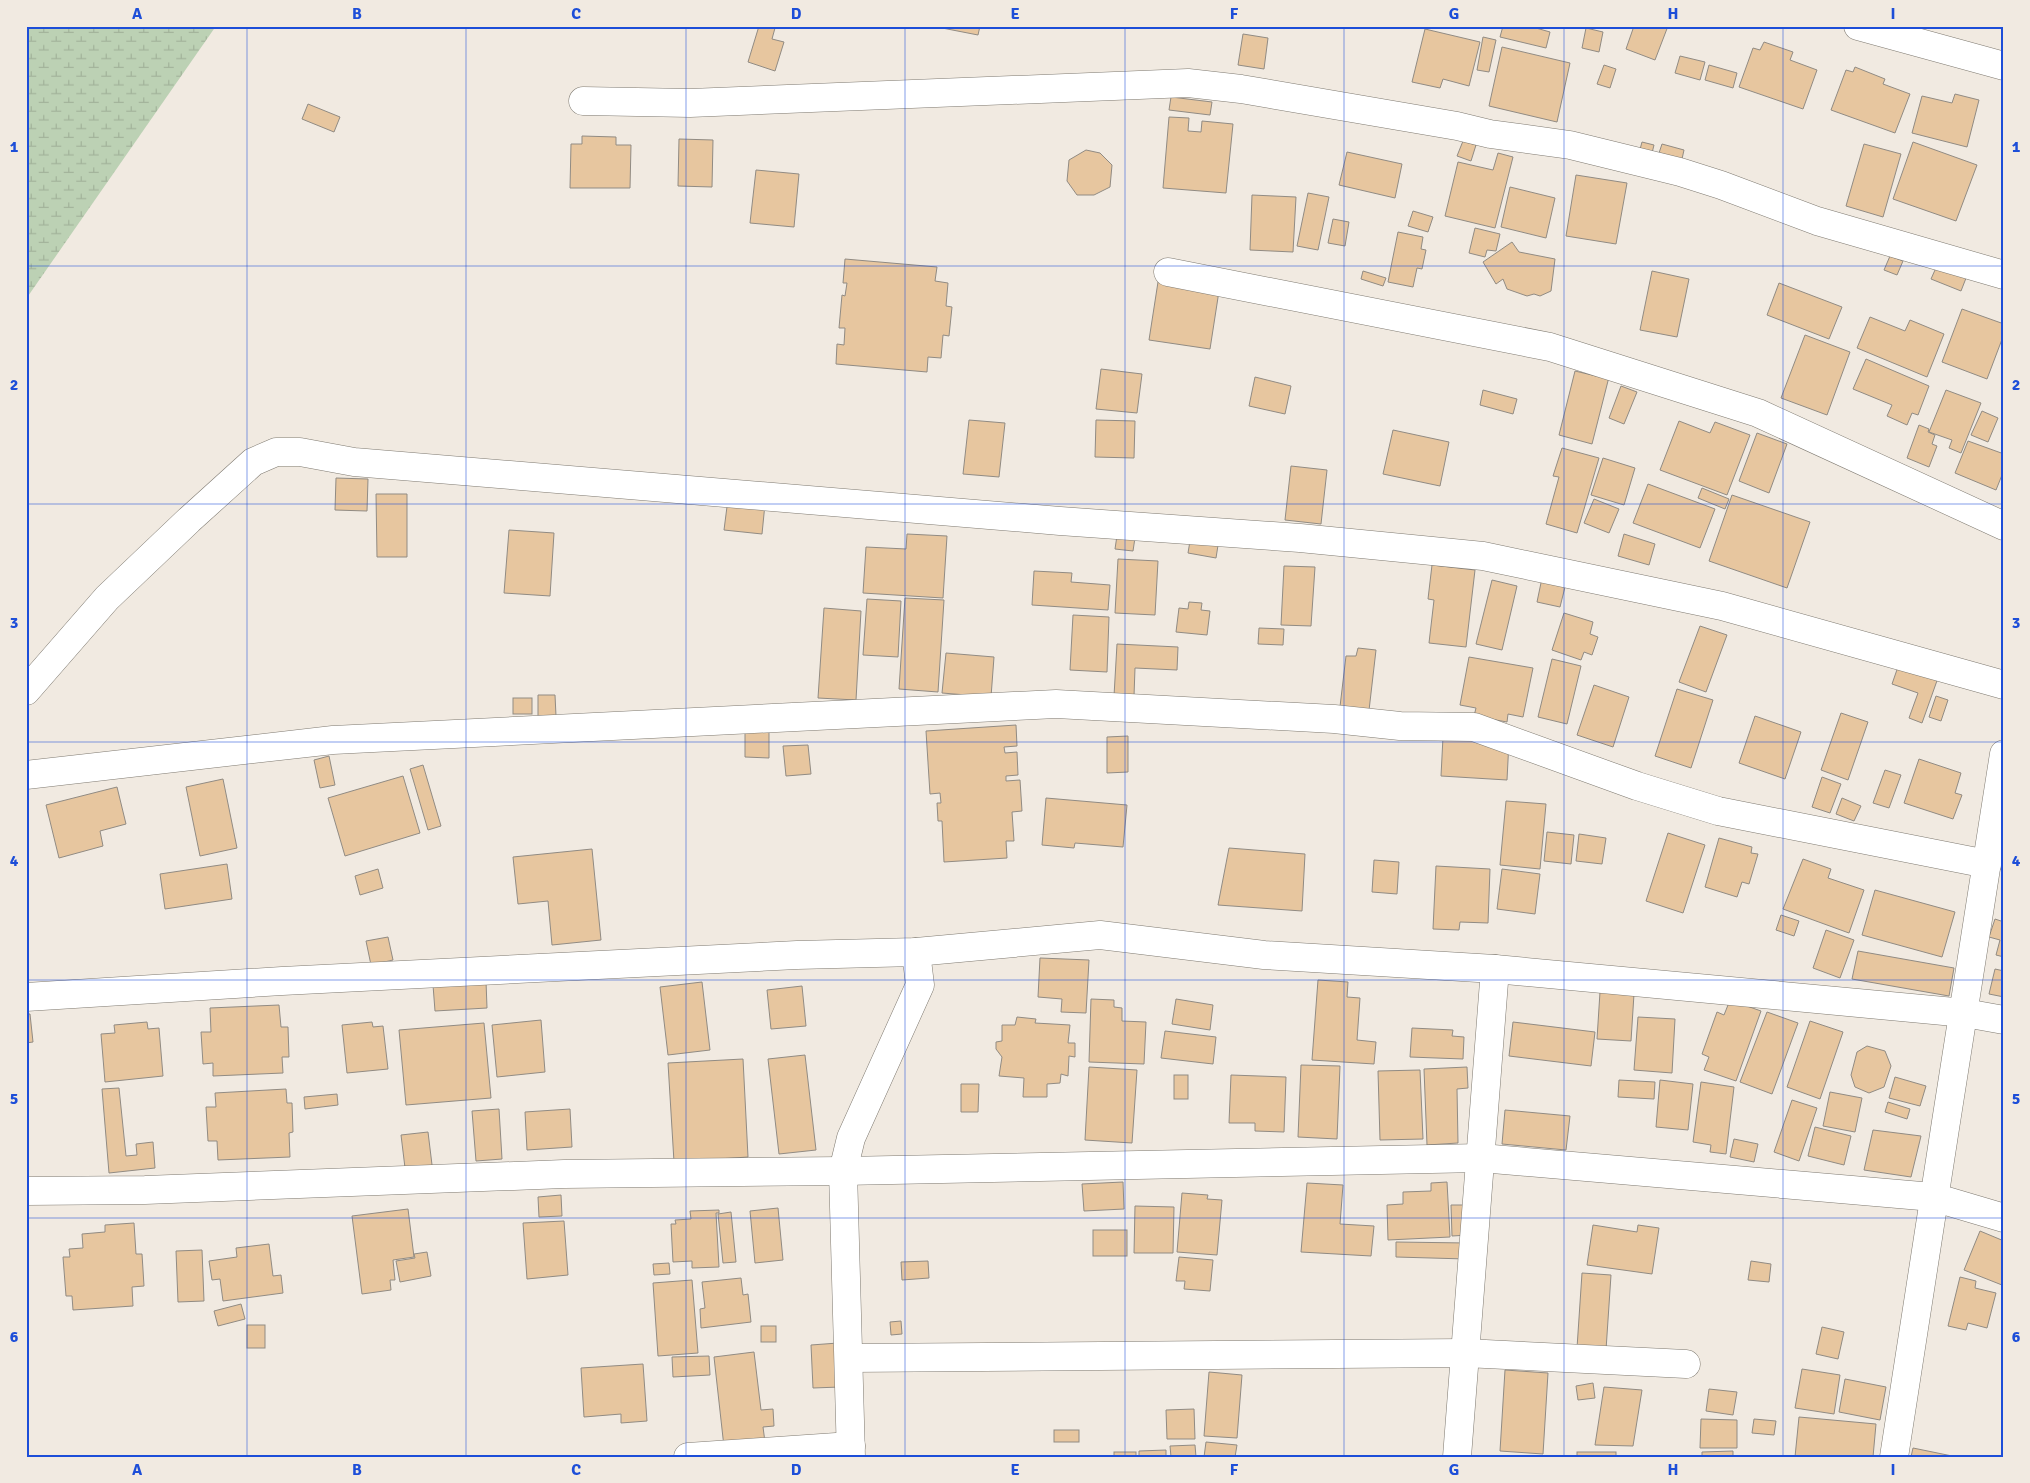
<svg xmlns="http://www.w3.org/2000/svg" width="2030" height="1483" font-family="Signika,sans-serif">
<defs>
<pattern id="wetland-marsh" width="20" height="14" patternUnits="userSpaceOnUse" patternTransform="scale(1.25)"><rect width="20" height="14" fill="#bcd1b4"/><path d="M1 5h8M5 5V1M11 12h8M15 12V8" fill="none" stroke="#a3b49b"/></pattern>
</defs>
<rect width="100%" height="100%" fill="#f1eae1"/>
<!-- wetland -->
<path fill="url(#wetland-marsh)" d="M26,26H216L26,299Z"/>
<!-- building -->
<g fill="#e7c69f" stroke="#918b83">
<path d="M759,26L775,28L772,39L784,42L775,71L748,62Z"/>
<path d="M932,26H980L978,35Z"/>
<path d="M1503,26H1529L1550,32L1546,48L1500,37Z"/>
<path d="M1634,26H1668L1655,60L1626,49Z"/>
<path d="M1586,28L1603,32L1599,52L1582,48Z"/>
<path d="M1425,29L1480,42L1469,86L1443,79L1440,88L1412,82Z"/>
<path d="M1243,34L1268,38L1264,69L1238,65Z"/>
<path d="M1483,37L1496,40L1489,72L1477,70Z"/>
<path d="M1764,42L1793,52L1790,60L1817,70L1803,109L1739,87L1753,48L1760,50Z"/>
<path d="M1502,47L1570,63L1557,122L1489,106Z"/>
<path d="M1680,56L1705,62L1700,80L1675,73Z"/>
<path d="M1604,65L1616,69L1610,88L1597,84Z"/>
<path d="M1709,65L1737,73L1733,88L1705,80Z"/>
<path d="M1855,67L1885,79L1883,84L1910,94L1895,133L1831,110L1846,70L1853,72Z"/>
<path d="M1955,94L1979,100L1967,147L1912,133L1922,96L1952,103Z"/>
<path d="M1171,97L1212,102L1210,115L1169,110Z"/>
<path d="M308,104L340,117L334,132L302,119Z"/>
<path d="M1169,117L1189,118L1188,131L1201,132L1202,121L1233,124L1226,193L1163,188Z"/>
<path d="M582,136L616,137V145H631L630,188H570L571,144H582Z"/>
<path d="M679,139L713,140L712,187L678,186Z"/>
<path d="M1463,141L1476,145L1471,161L1457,156Z"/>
<path d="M1642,142L1654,145L1651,157L1639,153Z"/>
<path d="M1913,142L1977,165L1956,221L1893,199Z"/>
<path d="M1662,144L1684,150L1682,159L1659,153Z"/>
<path d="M1864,144L1901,154L1883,217L1846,206Z"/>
<path d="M1086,150L1100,153L1112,165L1110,187L1094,195H1077L1067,181L1069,160Z"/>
<path d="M1347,152L1402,164L1395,198L1339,185Z"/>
<path d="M1498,153L1513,157L1495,228L1445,216L1458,162L1493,170Z"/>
<path d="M756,170L799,174L794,227L750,223Z"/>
<path d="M1576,175L1627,183L1616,244L1566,236Z"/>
<path d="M1510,187L1555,198L1546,238L1501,227Z"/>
<path d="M1308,193L1329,197L1318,250L1297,246Z"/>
<path d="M1252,195L1296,197L1293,252L1250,250Z"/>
<path d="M1413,211L1433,217L1428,232L1408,226Z"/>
<path d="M1333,219L1349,222L1345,246L1328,243Z"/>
<path d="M1475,228L1500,234L1496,251L1487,250L1485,257L1469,253Z"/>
<path d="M1398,232L1423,237L1421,249L1426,250L1422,269L1417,268L1413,287L1388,282Z"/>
<path d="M1512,242L1519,252L1555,259L1551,291L1540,296L1534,294L1527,296L1507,289L1503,279L1496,284L1483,262Z"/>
<path d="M1890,256L1903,261L1897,275L1884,270Z"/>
<path d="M845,259L937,267L935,281L948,283L946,306L952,307L949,336L943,335L941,358L928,357L927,372L836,364L837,344L844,345L845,328H839L842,295L845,296L847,283H843Z"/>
<path d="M1939,261L1968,273L1961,291L1931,279Z"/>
<path d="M1363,271L1386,278L1383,286L1361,279Z"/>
<path d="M1652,271L1689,279L1677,337L1640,330Z"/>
<path d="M1158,282L1219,291L1210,349L1149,340Z"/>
<path d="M1779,283L1842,307L1829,339L1767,315Z"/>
<path d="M1962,309L2004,324V334L1987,379L1942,362Z"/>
<path d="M1870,317L1905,331L1910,320L1944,334L1927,377L1857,348Z"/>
<path d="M1805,335L1850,352L1827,415L1781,398Z"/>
<path d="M1866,359L1929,386L1918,415L1912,413L1907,425L1887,416L1892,405L1853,389Z"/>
<path d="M1101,369L1142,374L1137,413L1096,409Z"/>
<path d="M1597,370L1610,373L1592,444L1559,435L1575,371L1596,376Z"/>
<path d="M1255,377L1291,386L1285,414L1249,406Z"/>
<path d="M1621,386L1637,392L1624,424L1609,418Z"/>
<path d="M1483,390L1517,399L1513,414L1480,405Z"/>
<path d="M1946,390L1981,403L1961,453L1949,448L1952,440L1929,432Z"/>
<path d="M1982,411L1998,418L1988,442L1971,435Z"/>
<path d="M969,420L1005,423L999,477L963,474Z"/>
<path d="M1096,420L1135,421L1134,458L1095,457Z"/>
<path d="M1679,421L1710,433L1715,422L1750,435L1727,495L1660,470Z"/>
<path d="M1919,425L1929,429L1928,432L1935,435L1932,444L1937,446L1929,467L1907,458Z"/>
<path d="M1393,430L1449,442L1440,486L1383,474Z"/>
<path d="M1757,433L1787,444L1769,493L1739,481Z"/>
<path d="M1968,441L2004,454V470L1996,490L1955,473Z"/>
<path d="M1562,448L1599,458L1577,533L1546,524L1559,477L1553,476Z"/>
<path d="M1603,458L1635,468L1624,505L1591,495Z"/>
<path d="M1291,466L1327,470L1321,524L1285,520Z"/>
<path d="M336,478L368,479L367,511L335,510Z"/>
<path d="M1648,484L1715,509L1700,548L1633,523Z"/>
<path d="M1702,488L1729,499L1725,509L1698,498Z"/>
<path d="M376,494H407V557H377Z"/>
<path d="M1732,495L1810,522L1787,588L1709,561Z"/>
<path d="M728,499L765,504L762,534L724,530Z"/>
<path d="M1594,499L1619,509L1609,533L1584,523Z"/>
<path d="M1118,529L1136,531L1133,551L1115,549Z"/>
<path d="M509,530L554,533L550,596L504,593Z"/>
<path d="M907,534L947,536L943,598L863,593L866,547L906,549Z"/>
<path d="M1624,534L1655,544L1649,565L1618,556Z"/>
<path d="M1191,535L1219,539L1216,558L1188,553Z"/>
<path d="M1118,559L1158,561L1155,615L1115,613Z"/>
<path d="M1432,565L1475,570L1466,647L1429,643L1434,600L1428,599Z"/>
<path d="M1284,566L1315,567L1311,626L1281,625Z"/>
<path d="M1034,571L1072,573L1071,582L1110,585L1108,610L1032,605Z"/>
<path d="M1542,578L1566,583L1560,607L1537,602Z"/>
<path d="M1492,580L1517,586L1502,650L1476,644Z"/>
<path d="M905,598L944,600L938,692L899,689Z"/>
<path d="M867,599L901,601L898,657L863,655Z"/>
<path d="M1189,602L1202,603L1201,610L1210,611L1207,635L1176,632L1179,608L1188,609Z"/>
<path d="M824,608L861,611L856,700L818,698Z"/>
<path d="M1564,613L1593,622L1590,634L1598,637L1592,655L1584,652L1581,660L1552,650Z"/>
<path d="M1073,615L1109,617L1107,672L1070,670Z"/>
<path d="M1700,626L1727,635L1706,692L1679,682Z"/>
<path d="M1259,628L1284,629L1283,645L1258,644Z"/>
<path d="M1117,644L1178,647L1177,670L1135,668L1134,696H1114Z"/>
<path d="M1358,648L1376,650L1368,719L1339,715L1346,656H1356Z"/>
<path d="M946,653L994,657L991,697L942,693Z"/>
<path d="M1469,657L1533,668L1523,717L1508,714L1507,722L1474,716L1476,708L1460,705Z"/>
<path d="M1552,659L1581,666L1567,724L1538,717Z"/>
<path d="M1900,661L1939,675L1922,723L1909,718L1918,693L1892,684Z"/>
<path d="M1594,685L1629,697L1613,747L1577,735Z"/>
<path d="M1677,689L1713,700L1691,768L1655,756Z"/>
<path d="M538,695H555L556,716H538Z"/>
<path d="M1936,696L1948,700L1941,721L1929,717Z"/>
<rect x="513" y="698" width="19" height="16"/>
<path d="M1841,713L1868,722L1848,780L1821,770Z"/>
<path d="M1755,716L1801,732L1785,779L1739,763Z"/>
<path d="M1016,725L1017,746L1004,747L1005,753L1017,752L1018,775L1006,776V781L1020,780L1022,811L1012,812L1014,841H1006L1007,858L944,862L942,821H938L937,803H941L940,793L930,794L926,731Z"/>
<path d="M745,731H769V758L745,757Z"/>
<path d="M1128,736V772L1107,773V737Z"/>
<path d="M1443,737L1509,741L1507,780L1441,776Z"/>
<path d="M808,745L811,774L786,776L783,746Z"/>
<path d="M329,756L335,785L320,788L314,760Z"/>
<path d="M1919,759L1961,773L1955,793L1962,795L1953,819L1904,803Z"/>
<path d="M423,765L441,826L428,830L410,769Z"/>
<path d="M1885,770L1901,775L1889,808L1873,803Z"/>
<path d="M403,776L420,833L345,856L328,798Z"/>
<path d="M1822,777L1841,784L1830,813L1812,807Z"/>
<path d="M223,779L237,848L200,856L186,787Z"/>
<path d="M117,787L126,824L100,831L103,846L59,858L46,805Z"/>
<path d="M1046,798L1127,805L1123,847L1075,843L1074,848L1042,845Z"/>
<path d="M1842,798L1861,806L1854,821L1836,814Z"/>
<path d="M1506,801L1546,804L1540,869L1500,865Z"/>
<path d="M1547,832L1574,835L1571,864L1544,861Z"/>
<path d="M1668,833L1705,845L1683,913L1646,901Z"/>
<path d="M1579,834L1606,838L1602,864L1576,861Z"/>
<path d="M1719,838L1752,847L1751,853L1758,854L1749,884L1742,882L1737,897L1705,887Z"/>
<path d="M1229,848L1305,854L1302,911L1218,905Z"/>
<path d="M592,849L601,940L552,945L548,901L518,904L513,857Z"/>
<path d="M1803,859L1831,869L1828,878L1864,890L1849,933L1783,909Z"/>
<path d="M1374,860L1399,862L1397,894L1372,892Z"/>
<path d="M227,864L232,899L165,909L160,874Z"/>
<path d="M1436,866L1490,869L1488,923L1460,922L1459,930L1433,929Z"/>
<path d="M378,869L383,888L360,895L355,876Z"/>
<path d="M1502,869L1540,874L1535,914L1497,909Z"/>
<path d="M1875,890L1955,912L1942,957L1862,935Z"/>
<path d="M1781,915L1799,921L1794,936L1776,930Z"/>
<path d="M1995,919L2004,922V957L1996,955L2000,940L1989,937Z"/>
<path d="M1826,930L1854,940L1840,978L1813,968Z"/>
<path d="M388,937L393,960L371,965L366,941Z"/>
<path d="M1858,951L1954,968L1949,996L1852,979Z"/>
<path d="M1040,958L1089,960L1086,1013L1061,1012L1062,999L1038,997Z"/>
<path d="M1995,969L2004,971V997L1989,994Z"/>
<path d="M1318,980L1348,982L1347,997L1360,998L1357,1040L1376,1042L1374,1064L1312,1060Z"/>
<path d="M486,981L487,1008L435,1011L433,985Z"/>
<path d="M702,982L710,1050L668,1055L660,987Z"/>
<path d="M802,986L806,1026L771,1029L767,990Z"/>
<path d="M1600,992L1634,994L1631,1041L1597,1039Z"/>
<path d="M1091,999L1114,1000V1007L1122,1008V1021L1146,1022L1144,1064L1089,1062Z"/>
<path d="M1176,999L1213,1005L1210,1030L1172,1024Z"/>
<path d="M1730,1000L1761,1011L1736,1081L1704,1070L1709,1057L1702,1054L1717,1012L1724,1015Z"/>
<path d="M279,1005L281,1027H288L289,1057H282L283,1073L213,1076V1063L203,1064L201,1032H211L210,1008Z"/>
<path d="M1767,1012L1798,1023L1772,1094L1740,1082Z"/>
<path d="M26,1014H30L33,1042L26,1043Z"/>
<path d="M1017,1017L1036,1019L1035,1023L1070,1025L1068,1043H1075V1057L1069,1056L1068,1076L1061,1074L1060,1083L1047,1084V1097H1023L1024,1078L999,1076L1002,1057L996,1049V1042L1002,1041V1025H1015Z"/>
<path d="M1638,1017L1675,1019L1672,1073L1634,1070Z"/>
<path d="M541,1020L545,1072L497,1077L492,1025Z"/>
<path d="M1810,1021L1843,1032L1820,1099L1787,1087Z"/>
<path d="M147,1022L148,1029L159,1028L163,1076L105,1082L101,1034L115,1033L114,1025Z"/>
<path d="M372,1022L373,1027L383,1026L388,1069L347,1073L342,1025Z"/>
<path d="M1513,1022L1595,1032L1591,1066L1509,1056Z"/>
<path d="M484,1023L491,1098L406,1105L399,1030Z"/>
<path d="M1412,1028L1453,1030L1452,1036L1464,1037L1463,1059L1410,1057Z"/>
<path d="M1165,1031L1216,1037L1213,1064L1161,1058Z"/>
<path d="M1867,1046L1885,1051L1891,1066L1884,1087L1869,1093L1855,1087L1851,1075L1857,1052Z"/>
<path d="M805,1055L816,1150L779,1154L768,1059Z"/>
<path d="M743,1059L748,1157L674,1162L668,1063Z"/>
<path d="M1301,1065L1340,1066L1337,1139L1298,1137Z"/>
<path d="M1089,1067L1137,1070L1132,1143L1085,1140Z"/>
<path d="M1467,1067L1468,1088L1457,1089L1458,1143L1427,1145L1424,1069Z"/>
<path d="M1420,1070L1423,1139L1380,1140L1378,1071Z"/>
<rect x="1174" y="1075" width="14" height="24"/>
<path d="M1231,1075L1286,1077L1284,1132L1255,1131V1123H1229Z"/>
<path d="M1895,1077L1926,1086L1920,1106L1889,1098Z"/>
<path d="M1619,1080L1655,1082L1654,1099L1618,1097Z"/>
<path d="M1660,1080L1693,1084L1688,1130L1656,1127Z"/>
<path d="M1701,1082L1734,1087L1726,1154L1710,1152L1711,1145L1693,1142Z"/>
<path d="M961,1084H979L978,1112H961Z"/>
<path d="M119,1088L126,1156L137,1155L136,1144L153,1142L155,1168L109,1173L102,1089Z"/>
<path d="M286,1089L287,1103H292L293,1132L289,1133L290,1157L218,1160L217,1141H208L206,1107H216L215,1093Z"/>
<path d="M1830,1092L1862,1098L1855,1132L1823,1126Z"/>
<path d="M337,1094L338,1105L305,1109L304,1097Z"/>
<path d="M1792,1100L1817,1108L1799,1161L1774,1152Z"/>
<path d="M1888,1102L1910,1109L1907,1119L1885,1112Z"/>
<path d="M499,1109L502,1159L476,1161L472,1111Z"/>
<path d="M570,1109L572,1147L527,1150L525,1112Z"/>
<path d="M1505,1110L1570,1116L1566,1150L1502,1144Z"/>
<path d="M1815,1127L1851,1136L1844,1165L1808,1156Z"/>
<path d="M1873,1130L1921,1136L1911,1177L1864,1170Z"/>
<path d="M428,1132L433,1173L406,1176L401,1135Z"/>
<path d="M1734,1139L1758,1144L1754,1162L1730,1157Z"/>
<path d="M1123,1182L1124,1209L1084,1211L1082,1184Z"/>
<path d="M1447,1182L1450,1237L1388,1240L1387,1205L1403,1204V1192L1431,1191V1183Z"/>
<path d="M1307,1183L1343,1185L1340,1224L1374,1226L1371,1256L1301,1252Z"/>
<path d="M1182,1193L1208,1195L1207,1199L1222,1200L1217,1255L1177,1252Z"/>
<path d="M561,1195L562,1216L539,1217L538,1197Z"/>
<path d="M1451,1205H1468L1469,1235L1452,1236Z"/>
<path d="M1135,1206L1174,1207L1173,1253H1134Z"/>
<path d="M778,1208L783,1260L755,1263L750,1211Z"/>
<path d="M408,1209L414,1257L393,1260L395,1280H390L391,1290L362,1294L352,1216Z"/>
<path d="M719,1210V1213H716L719,1267L692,1268V1261L673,1262L671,1224H676L675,1220L691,1219L690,1211Z"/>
<path d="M731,1212L736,1262L723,1263L718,1214Z"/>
<path d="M564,1221L568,1275L527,1279L523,1223Z"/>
<path d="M134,1223L136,1254H142L144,1286L132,1287L133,1306L73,1310L72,1296H66L63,1257H70L69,1249L83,1248L82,1234L105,1232V1225Z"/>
<path d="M1593,1225L1637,1232L1638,1225L1659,1228L1652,1274L1587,1265Z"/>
<rect x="1093" y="1230" width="34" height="26"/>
<path d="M1980,1231L2004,1241V1280L2002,1285L1964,1270Z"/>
<path d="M1396,1242L1467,1243L1466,1259L1396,1257Z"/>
<path d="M269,1244L273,1276L281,1275L283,1293L223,1301L220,1279L212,1280L209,1261L237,1257L236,1248Z"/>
<path d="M202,1250L204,1301L178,1302L176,1251Z"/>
<path d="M427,1252L431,1276L400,1282L396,1261L415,1258L414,1254Z"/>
<path d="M1179,1257L1213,1260L1210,1291L1184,1289L1185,1281H1176Z"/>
<path d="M928,1261L929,1278L902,1280L901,1262Z"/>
<path d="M1751,1261L1771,1264L1769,1282L1748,1280Z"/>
<path d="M669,1263L670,1274L654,1275L653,1264Z"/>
<path d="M1582,1273L1611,1275L1606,1350L1577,1348Z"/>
<path d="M1960,1277L1976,1281L1975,1288L1996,1293L1987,1328L1968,1323L1966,1330L1948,1326Z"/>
<path d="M741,1278L743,1295L748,1294L751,1322L701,1328L700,1309L705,1308L702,1282Z"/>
<path d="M692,1280L698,1353L658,1356L653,1283Z"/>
<path d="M241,1304L245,1319L218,1326L214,1311Z"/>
<path d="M901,1321L902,1334L891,1335L890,1322Z"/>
<rect x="247" y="1325" width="18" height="23"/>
<rect x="761" y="1326" width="15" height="16"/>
<path d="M1822,1327L1844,1332L1838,1359L1816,1354Z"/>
<path d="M838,1343L840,1387L813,1388L811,1345Z"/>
<path d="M754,1352L761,1410L773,1409L774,1426L763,1427L765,1442L724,1447L714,1357Z"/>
<path d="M709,1356L710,1375L673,1377L672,1357Z"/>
<path d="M643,1364L647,1421L621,1423V1414L584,1417L581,1368Z"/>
<path d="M1802,1369L1840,1375L1834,1414L1795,1408Z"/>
<path d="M1505,1370L1548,1373L1543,1454L1500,1451Z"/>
<path d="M1209,1372L1242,1375L1237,1438L1204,1436Z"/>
<path d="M1845,1379L1886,1387L1880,1420L1839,1412Z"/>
<path d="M1593,1383L1595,1398L1578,1400L1576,1386Z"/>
<path d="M1604,1387L1642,1390L1633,1446L1595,1445Z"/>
<path d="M1709,1389L1737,1392L1733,1415L1706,1411Z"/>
<path d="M1194,1409L1195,1439H1167L1166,1410Z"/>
<path d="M1799,1417L1876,1424L1873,1457H1795Z"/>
<path d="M1701,1419L1737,1420V1448H1700Z"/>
<path d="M1754,1419L1776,1421L1774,1435L1752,1433Z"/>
<rect x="1054" y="1430" width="25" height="12"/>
<path d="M1206,1442L1237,1445L1235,1457H1204Z"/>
<path d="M1195,1445L1196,1457H1171L1170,1446Z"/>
<path d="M1913,1448L1957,1457H1911Z"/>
<path d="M1166,1450V1457H1139V1451Z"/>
<path d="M1733,1451V1457H1702V1452Z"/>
<rect x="1114" y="1452" width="22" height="5"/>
<rect x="1577" y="1452" width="39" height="5"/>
</g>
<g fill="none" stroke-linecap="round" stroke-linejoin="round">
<defs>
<g id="minor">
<path d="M1858,26L2004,66"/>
<path d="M583,101L690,103L1188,83L1241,89L1457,126L1490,134L1570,145L1680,172L1721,185L1817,221L2004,275"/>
<path d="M1168,272L1550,347L1758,413L2004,526"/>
<path d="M26,691L107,598L189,520L253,462L276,452H300L354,462L1060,521L1300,538L1483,556L1722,606L2004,685"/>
<path d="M26,775L333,740L1056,704L1334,719L1400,726L1474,727L1637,786L1718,811L1987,864"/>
<path d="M26,997L282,981L797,955L916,952L1100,935L1264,955L1495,969L1965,1013L2004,1020"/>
<path d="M26,1191L145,1190L564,1174L843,1171L1481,1158L1933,1197L2004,1218"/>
<path d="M849,1358L1465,1353L1686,1364"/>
<path d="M688,1457L851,1446"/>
<path d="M851,1457L843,1171L851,1138L920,985L916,952"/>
<path d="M1457,1457L1495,969"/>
<path d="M1894,1457C1929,1222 1968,989 2004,754"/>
</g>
</defs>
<!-- minor casing -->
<use href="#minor" stroke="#7f7a71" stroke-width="29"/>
<!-- minor -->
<use href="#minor" stroke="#fff" stroke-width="28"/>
</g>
<!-- grid -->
<path fill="none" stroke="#1d4ed8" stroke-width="1" stroke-opacity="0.55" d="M247,26V1457M466,26V1457M686,26V1457M905,26V1457M1125,26V1457M1344,26V1457M1564,26V1457M1783,26V1457M26,266H2004M26,504H2004M26,742H2004M26,980H2004M26,1218H2004"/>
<!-- border -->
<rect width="2030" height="1483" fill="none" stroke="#f1eae1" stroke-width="55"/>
<rect x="28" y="28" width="1974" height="1428" fill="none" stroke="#1d4ed8" stroke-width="2"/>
<g font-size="16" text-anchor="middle" font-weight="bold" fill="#1d4ed8">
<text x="137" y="19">A</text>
<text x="357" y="19">B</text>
<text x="576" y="19">C</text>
<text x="796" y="19">D</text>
<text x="1015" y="19">E</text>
<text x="1234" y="19">F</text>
<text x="1454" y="19">G</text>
<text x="1673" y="19">H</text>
<text x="1893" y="19">I</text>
<text x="14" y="152">1</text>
<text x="2016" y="152">1</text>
<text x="14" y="390">2</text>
<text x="2016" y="390">2</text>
<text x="14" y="628">3</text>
<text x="2016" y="628">3</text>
<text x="14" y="866">4</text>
<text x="2016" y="866">4</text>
<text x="14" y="1104">5</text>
<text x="2016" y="1104">5</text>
<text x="14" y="1342">6</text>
<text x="2016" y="1342">6</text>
<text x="137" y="1475">A</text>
<text x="357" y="1475">B</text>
<text x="576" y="1475">C</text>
<text x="796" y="1475">D</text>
<text x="1015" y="1475">E</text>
<text x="1234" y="1475">F</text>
<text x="1454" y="1475">G</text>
<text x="1673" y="1475">H</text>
<text x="1893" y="1475">I</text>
</g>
</svg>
